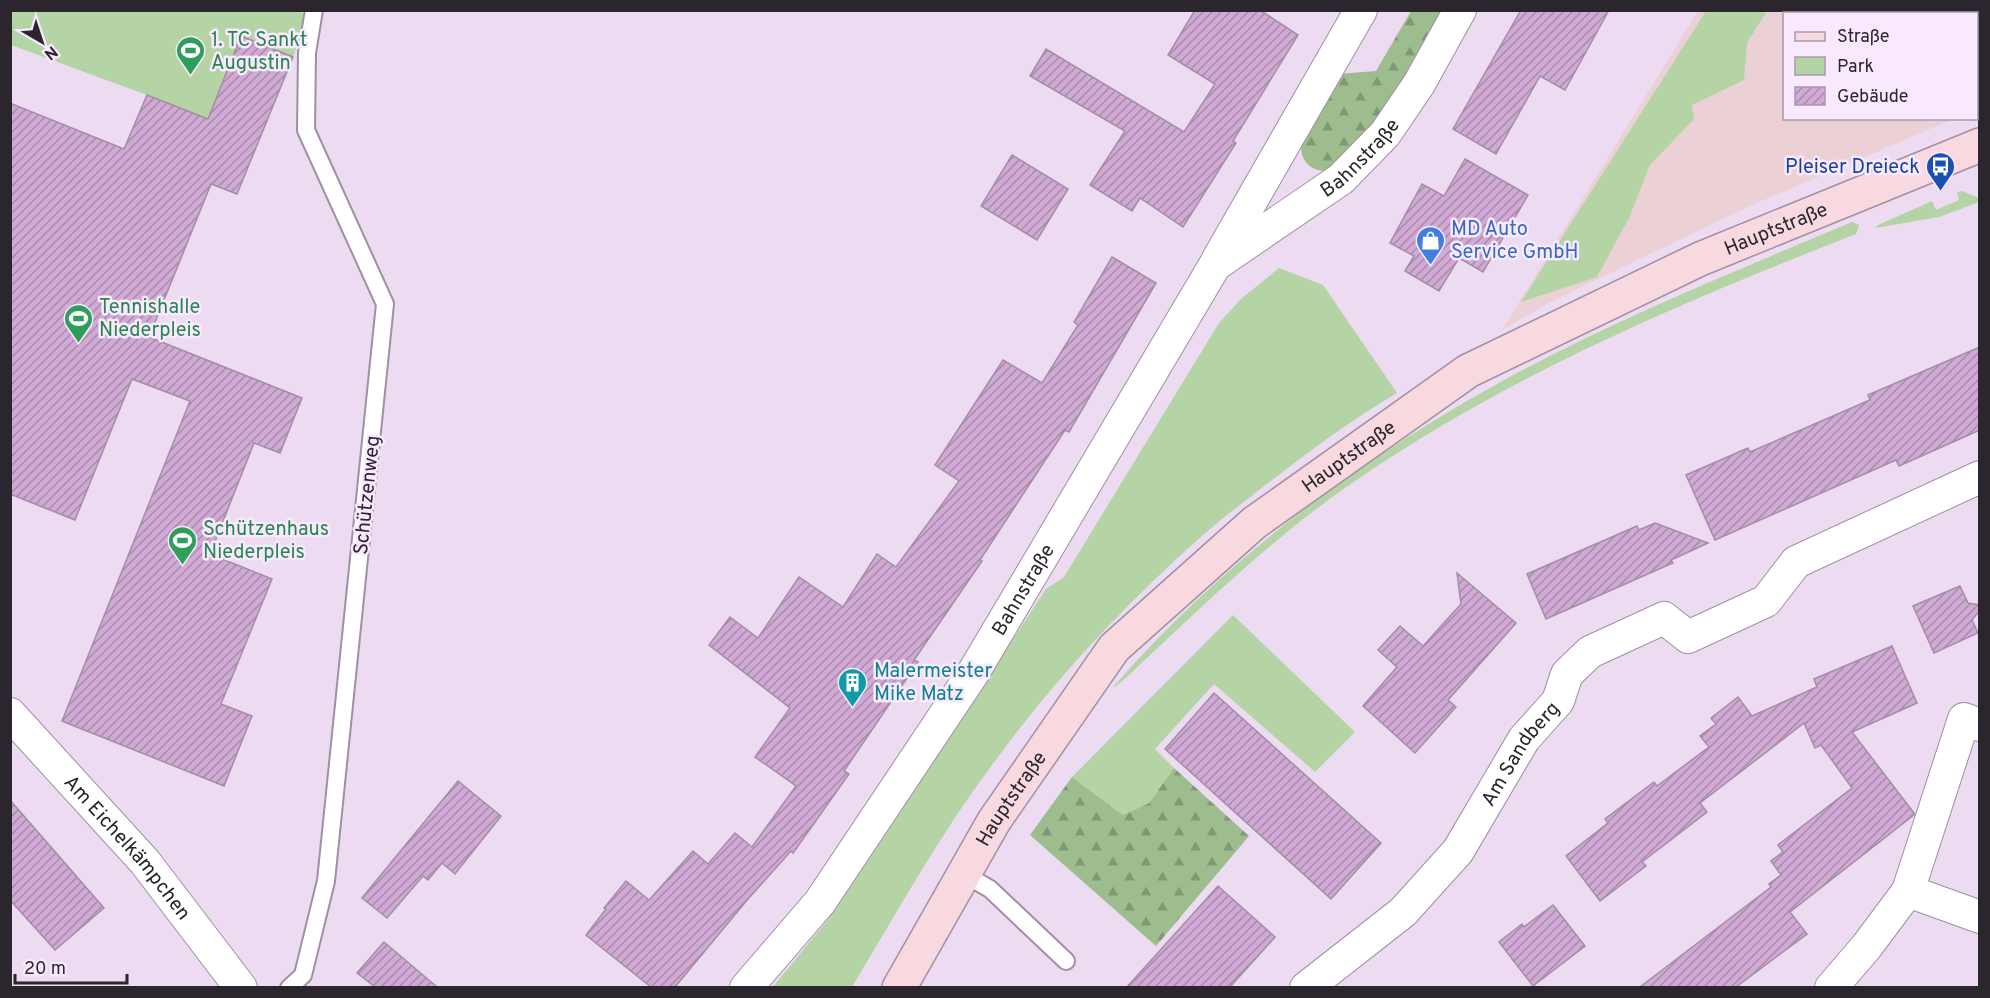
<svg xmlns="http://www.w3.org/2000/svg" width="1990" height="998" font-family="Overpass,sans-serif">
<defs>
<pattern id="forest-firs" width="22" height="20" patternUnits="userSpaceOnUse" patternTransform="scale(1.5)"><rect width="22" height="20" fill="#9dbd8f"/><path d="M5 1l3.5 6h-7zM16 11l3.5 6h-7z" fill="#809975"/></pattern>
<pattern id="building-hatch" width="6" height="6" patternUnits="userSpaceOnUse" patternTransform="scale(1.5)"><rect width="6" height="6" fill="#d0a9d4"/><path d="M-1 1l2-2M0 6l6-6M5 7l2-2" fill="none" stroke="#a989ac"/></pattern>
</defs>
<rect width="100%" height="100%" fill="#ecdbf1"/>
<!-- commercial -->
<path fill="#ebd0d5" d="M1698,11H1979L1980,107L1977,108L1976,14H1784V118L1953,119L1752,205L1550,302L1502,330Z"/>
<!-- green -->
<g fill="#b4d4a6">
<path d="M298,10L306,16L293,57L259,140L147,95L11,45L10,11Z"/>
<path d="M1706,11H1767L1747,43L1744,80L1692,105L1694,119L1650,165L1629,218L1597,277L1521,302Z"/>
<path d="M1962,191L1979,198V202L1939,217L1875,228L1878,225L1932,201L1936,210L1959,200L1957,192Z"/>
<path d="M1852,222L1859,225L1856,234C1677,304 1501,378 1342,490C1265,545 1196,612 1127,677L1115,687H1113C1224,560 1360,459 1506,379C1618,318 1736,271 1852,222Z"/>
<path d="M1279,268L1323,285L1397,393C1349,421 1306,454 1263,487C1243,503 1222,518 1203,535C1125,604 1053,681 992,765C939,836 897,912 852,987L772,988L826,922L1046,589L1064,577L1219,323L1241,299Z"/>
<path d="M1233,615L1355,732L1315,772L1214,684L1155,749L1174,768L1149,803L1123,815L1072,777Z"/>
</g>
<!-- forest -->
<g fill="url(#forest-firs)">
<path d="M1411,11H1447L1419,58L1369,131L1329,171C1305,172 1296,154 1304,132C1312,112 1328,93 1338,74L1376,71Z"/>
<path d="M1174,768L1249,836L1156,946L1030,835L1072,777L1123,815L1149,803Z"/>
</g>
<!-- building -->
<g fill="url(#building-hatch)" stroke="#a18fa3" stroke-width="1.5">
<path d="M1195,10H1260L1298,35L1233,141L1236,143L1183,227L1140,198L1132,211L1090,185L1125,131L1030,76L1046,49L1184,132L1215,84L1168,55Z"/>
<path d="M1521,10H1609L1565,90L1540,76L1496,154L1453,129Z"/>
<path d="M241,36L293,57L237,194L211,184L149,337L302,398L280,453L254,443L210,554L272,579L221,704L252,716L224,786L62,721L190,401L132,379L75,520L10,494V103L124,149L147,95L208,119Z"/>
<path d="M1012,155L1068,189L1037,240L981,206Z"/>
<path d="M1465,159L1528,195L1483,272L1459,258L1439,291L1405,271L1414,256L1390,243L1422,184L1444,196Z"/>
<path d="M1112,257L1156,283L1069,432L1065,430L980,560L982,561L914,660L918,662L844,771L849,774L793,853L791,851L748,899L675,987H651L586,935L606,909L604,908L626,881L649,900L693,851L708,864L735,833L752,847L796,786L755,757L790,708L709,645L730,617L758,638L799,577L843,607L877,554L896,567L959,481L935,465L1003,360L1042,383L1078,325L1074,322Z"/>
<path d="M1980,347V430L1899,466L1896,460L1715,540L1686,475L1748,448L1750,452L1870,400L1868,395Z"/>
<path d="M1655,523L1708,543L1671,560L1673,563L1546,619L1527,574L1637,526L1639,530Z"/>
<path d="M1457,573L1516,623L1448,700L1456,707L1415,753L1363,706L1397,667L1378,650L1400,626L1423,646L1461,604Z"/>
<path d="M1960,586L1968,603L1980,605V610L1972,620L1978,633L1934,653L1913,606Z"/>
<path d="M1892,646L1917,703L1852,732L1914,813V815L1790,912L1807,934L1736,987H1640L1771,887L1769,884L1781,875L1771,861L1783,852L1778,845L1852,788L1821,745L1815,748L1804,723L1700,803L1707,812L1642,862L1646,866L1600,901L1566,856L1608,823L1605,819L1654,782L1657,786L1709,747L1700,736L1716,724L1711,718L1738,697L1752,716L1817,687L1814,679Z"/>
<path d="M1214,693L1381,843L1331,899L1165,749Z"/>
<path d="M458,781L501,816L455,874L442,863L428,880L423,876L387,918L362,898Z"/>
<path d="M10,800L104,908L55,950L10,900Z"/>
<path d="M1218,886L1275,937L1230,987H1127Z"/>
<path d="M1553,905L1585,946L1533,986L1499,942L1522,924L1524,927Z"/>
<path d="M384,942L437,987H375L357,973Z"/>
</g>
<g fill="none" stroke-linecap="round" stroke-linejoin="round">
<defs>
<g id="service">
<path d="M964,874L990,889L1066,961"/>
<path d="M289,988L303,975L326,881L385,304L306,130L307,53L314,10"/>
</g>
<g id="minor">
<path d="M1218,259L1361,10"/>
<path id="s1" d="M10,714L145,862L241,988"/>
<path d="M1908,891L1964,719L1980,725"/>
<path id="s2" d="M746,988L820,902L973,673L1215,265L1341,179L1385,134L1419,84L1460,10"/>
<path id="s3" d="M1306,988L1403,912L1458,851L1524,739L1558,701L1567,674L1590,652L1664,618L1688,637L1766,601L1796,562L1980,477"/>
<path d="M1831,988L1867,946L1908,891L1980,917"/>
</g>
<g id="secondary">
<path id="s4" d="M899,988L994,821L1114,648L1254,523L1468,371L1700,259L1980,145"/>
</g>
</defs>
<!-- service casing -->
<use href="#service" stroke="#9f90a4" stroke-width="20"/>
<!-- minor casing -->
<use href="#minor" stroke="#9f90a4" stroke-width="34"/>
<!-- secondary casing -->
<use href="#secondary" stroke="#9f90a4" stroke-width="36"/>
<!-- service -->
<use href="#service" stroke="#fff" stroke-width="16"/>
<!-- minor -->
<use href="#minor" stroke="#fff" stroke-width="32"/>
<!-- secondary -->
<use href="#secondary" stroke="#f8d9df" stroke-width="33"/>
</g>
<!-- icons -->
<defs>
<symbol id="stadium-pin" viewBox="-11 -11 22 30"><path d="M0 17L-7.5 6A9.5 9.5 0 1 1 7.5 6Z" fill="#2e9e5b" stroke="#f9e9ff"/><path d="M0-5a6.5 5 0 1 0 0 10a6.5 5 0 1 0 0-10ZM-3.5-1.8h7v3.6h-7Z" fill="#fff"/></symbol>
<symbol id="bus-pin" viewBox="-11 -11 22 30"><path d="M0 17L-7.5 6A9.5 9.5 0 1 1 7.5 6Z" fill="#1a4fb4" stroke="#f9e9ff"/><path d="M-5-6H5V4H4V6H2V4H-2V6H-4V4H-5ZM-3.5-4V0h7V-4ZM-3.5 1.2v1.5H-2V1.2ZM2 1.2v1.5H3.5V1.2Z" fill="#fff"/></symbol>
<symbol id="shop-pin" viewBox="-11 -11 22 30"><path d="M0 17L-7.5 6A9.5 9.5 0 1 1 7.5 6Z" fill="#3f7fe0" stroke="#f9e9ff"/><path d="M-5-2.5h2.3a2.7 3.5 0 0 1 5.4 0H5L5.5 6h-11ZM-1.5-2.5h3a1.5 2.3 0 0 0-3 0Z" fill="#fff"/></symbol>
<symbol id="building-pin" viewBox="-11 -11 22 30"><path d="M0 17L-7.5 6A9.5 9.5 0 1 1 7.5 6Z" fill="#0f9aa8" stroke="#f9e9ff"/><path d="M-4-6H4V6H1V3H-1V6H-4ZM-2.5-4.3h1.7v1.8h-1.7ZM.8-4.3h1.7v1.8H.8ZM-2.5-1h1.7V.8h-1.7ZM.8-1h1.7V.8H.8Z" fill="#fff"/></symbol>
</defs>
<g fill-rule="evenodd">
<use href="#stadium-pin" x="174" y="34" width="33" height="45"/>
<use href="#bus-pin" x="1924" y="150" width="33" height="45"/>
<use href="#shop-pin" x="1414" y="224" width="33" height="45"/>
<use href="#stadium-pin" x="62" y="302" width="33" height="45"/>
<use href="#stadium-pin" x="166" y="524" width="33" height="45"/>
<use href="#building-pin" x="836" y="666" width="33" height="45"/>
</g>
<g text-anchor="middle" stroke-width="5" stroke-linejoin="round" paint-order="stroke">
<!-- leisure labels -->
<g font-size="20" fill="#27864d" stroke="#f9e9ff" text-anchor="start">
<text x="211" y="46">1. TC Sankt<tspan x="211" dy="23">Augustin</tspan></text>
<text x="99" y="313">Tennishalle<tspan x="99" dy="23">Niederpleis</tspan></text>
<text x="203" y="535">Schützenhaus<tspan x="203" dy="23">Niederpleis</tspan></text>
</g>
<!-- street labels -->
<g font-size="20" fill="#2b252d" stroke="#f9e9ff">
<text dy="7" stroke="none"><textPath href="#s2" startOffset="1044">Bahnstraße</textPath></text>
<text dy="7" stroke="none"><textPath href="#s4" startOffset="1192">Hauptstraße</textPath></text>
<text dy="7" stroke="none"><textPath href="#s4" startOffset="706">Hauptstraße</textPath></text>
<text transform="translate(366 495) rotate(-84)" y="7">Schützenweg</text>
<text dy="7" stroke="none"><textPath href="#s2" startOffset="486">Bahnstraße</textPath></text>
<text dy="7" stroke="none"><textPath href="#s3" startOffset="321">Am Sandberg</textPath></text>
<text dy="7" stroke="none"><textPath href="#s4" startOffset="220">Hauptstraße</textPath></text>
<text dy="7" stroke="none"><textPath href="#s1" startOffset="178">Am Eichelkämpchen</textPath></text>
</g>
<!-- transit labels -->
<g font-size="20" fill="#164399" stroke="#f9e9ff" text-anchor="end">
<text x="1920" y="173">Pleiser Dreieck</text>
</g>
<!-- shop labels -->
<g font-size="20" fill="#366cbe" stroke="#f9e9ff" text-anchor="start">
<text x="1451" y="235">MD Auto<tspan x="1451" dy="23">Service GmbH</tspan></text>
</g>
<!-- culture labels -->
<g font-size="20" fill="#0d838f" stroke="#f9e9ff" text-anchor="start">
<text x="874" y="677">Malermeister<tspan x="874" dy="23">Mike Matz</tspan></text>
</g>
</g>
<!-- border -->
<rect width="1990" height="998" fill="none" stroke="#2b252d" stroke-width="24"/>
<!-- legend -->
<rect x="1783" y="12" width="195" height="108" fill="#f9e9ff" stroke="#a79bab" stroke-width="1.5"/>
<rect x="1795" y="32" width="30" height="9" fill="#f8d9df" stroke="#a79bab" stroke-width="1.5"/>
<text x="1837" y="42" font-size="18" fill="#2b252d">Straße</text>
<rect x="1795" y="57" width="30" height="18" fill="#b4d4a6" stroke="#a79bab" stroke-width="1.5"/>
<text x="1837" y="72" font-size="18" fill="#2b252d">Park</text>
<rect x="1795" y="87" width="30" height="18" fill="url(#building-hatch)" stroke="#a79bab" stroke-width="1.5"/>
<text x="1837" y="102" font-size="18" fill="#2b252d">Gebäude</text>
<!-- north arrow -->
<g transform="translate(42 42) rotate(141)" stroke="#f9e9ff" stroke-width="4.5" paint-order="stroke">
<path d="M0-4.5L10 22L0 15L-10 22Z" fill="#2b252d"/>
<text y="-9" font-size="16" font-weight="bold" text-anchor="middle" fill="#2b252d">N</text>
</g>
<!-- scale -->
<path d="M15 974v9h112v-9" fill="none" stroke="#2b252d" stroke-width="3"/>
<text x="24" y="974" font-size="18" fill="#2b252d" stroke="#f9e9ff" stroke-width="4.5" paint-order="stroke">20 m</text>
</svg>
